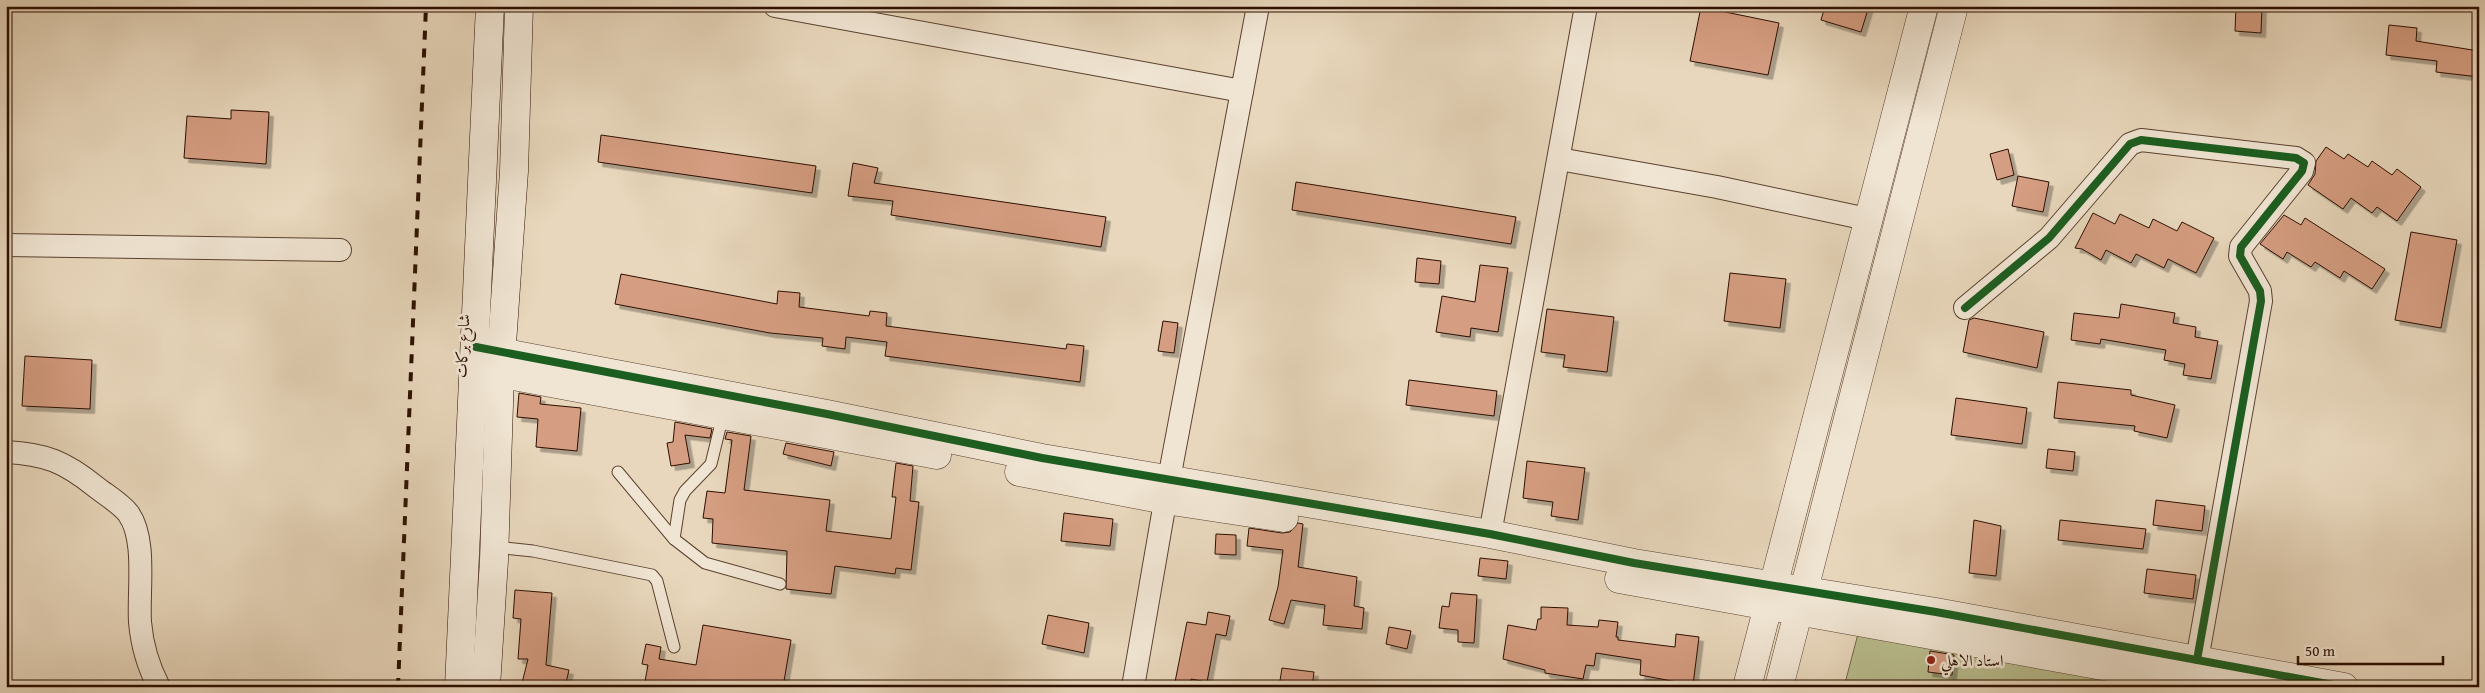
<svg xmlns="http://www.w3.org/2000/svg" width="2485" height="693" font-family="'Gentium Book Plus',Amiri,serif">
<defs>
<filter id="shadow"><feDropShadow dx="4.5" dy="4.5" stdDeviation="0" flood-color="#0004"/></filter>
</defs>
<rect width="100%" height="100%" fill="#e8d7bc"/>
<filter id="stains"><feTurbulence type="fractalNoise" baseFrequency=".004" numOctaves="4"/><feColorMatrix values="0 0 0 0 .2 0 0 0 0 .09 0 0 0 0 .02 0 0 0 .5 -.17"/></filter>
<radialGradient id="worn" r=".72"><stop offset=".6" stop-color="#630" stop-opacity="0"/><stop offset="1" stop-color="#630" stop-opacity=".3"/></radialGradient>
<!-- green -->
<path fill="#b9bd8e" stroke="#726647" d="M1858,634L2163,687H1844Z"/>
<!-- building -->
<g fill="#d59d81" stroke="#2c0f00" filter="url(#shadow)">
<path d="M1825,6H1869L1861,32L1821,20Z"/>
<path d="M2236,6H2262L2261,33L2235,31Z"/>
<path d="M1701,7L1779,23L1768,75L1690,61Z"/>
<path d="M2389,25L2417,28L2416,41L2479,51V77L2436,72L2437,61L2386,55Z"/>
<path d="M231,110L269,112L266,164L184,158L187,116L231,119Z"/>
<path d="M601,135L816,166L812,193L598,162Z"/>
<path d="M2326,147L2344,159L2348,154L2368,167L2372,161L2392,175L2397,169L2421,187L2397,221L2377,207L2372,213L2351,198L2343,209L2308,185L2315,174L2316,161Z"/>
<path d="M2008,149L2014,175L1997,180L1990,154Z"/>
<path d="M853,163L878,168L874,183L1106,217L1101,247L891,215L893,201L848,196Z"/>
<path d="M2018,176L2049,182L2043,212L2012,206Z"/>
<path d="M1296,182L1516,217L1511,244L1292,210Z"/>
<path d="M2093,213L2115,224L2120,214L2149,228L2153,219L2177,231L2182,222L2214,238L2196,273L2168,259L2164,268L2136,254L2131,263L2106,250L2101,260L2082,249L2075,248Z"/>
<path d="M2284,215L2301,225L2305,218L2385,269L2372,289L2344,271L2340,278L2315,262L2311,267L2287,252L2283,259L2260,244Z"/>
<path d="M2411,232L2457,240L2441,328L2395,320Z"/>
<path d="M1417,258L1441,261L1439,284L1415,282Z"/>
<path d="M1480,265L1508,268L1498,332L1471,328L1470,337L1436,332L1442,296L1475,302Z"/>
<path d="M1730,273L1786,279L1780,328L1724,321Z"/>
<path d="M621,274L777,304L778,291L800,293L799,307L869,316L870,311L887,313L886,326L1066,349L1067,344L1084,346L1080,382L885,356L887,342L846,337L845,349L822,346L823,338L770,333L615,304Z"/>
<path d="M2121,304L2175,313L2173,323L2196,327L2195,337L2218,341L2211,379L2183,375L2185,364L2164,360L2166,350L2101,339L2100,344L2071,340L2074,313L2119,318Z"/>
<path d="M1547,309L1614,317L1607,372L1563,367L1565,355L1541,352Z"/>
<path d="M1974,318L2044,332L2037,368L1963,352L1969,320Z"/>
<path d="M1163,321L1178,323L1174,353L1158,351Z"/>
<path d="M25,356L92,360L90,409L22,406Z"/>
<path d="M1409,380L1497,391L1494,416L1406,405Z"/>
<path d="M2058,382L2131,390V395L2175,405L2167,438L2134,431L2135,426L2054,418Z"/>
<path d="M519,393L541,397L540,404L581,408L577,451L536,447L538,419L517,417Z"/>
<path d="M1956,398L2027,408L2022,444L1951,435Z"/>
<path d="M675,422L712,429L710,438L685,435L690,463L671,466L667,443L673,442Z"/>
<path d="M727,432L751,436L744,490L830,500L826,531L891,539L896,497H892L896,463L913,466L910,501L919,502L911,570L896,568L895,574L835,566L831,594L786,589L787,551L712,543L713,519L703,518L707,491L725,493L732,440L725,439Z"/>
<path d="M786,443L834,452L831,466L783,454Z"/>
<path d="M2048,449L2075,452L2073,471L2046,468Z"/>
<path d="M1527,461L1585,468L1578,520L1551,516L1553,502L1523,498Z"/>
<path d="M2156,500L2205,506L2202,531L2153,525Z"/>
<path d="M1064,513L1113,519L1110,546L1061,541Z"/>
<path d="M1974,520L2001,526L1996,576L1969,573Z"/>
<path d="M2060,520L2146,529L2143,549L2058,540Z"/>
<path d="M1298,523L1303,524L1298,567L1357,577L1354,606L1364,608L1362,629L1323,625L1325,605L1291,600L1284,624L1269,620L1278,587L1283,550L1247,546L1249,528L1282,533L1290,532Z"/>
<path d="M1216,534L1236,535V555L1215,554Z"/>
<path d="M1480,558L1508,561L1506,579L1478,576Z"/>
<path d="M2147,569L2196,575L2193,599L2144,593Z"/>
<path d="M515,590L552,593L546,665L569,670L565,687H521L528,659H518L521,619L513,618Z"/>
<path d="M1451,593L1477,595L1474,643L1458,642V630L1439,628L1442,606L1449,607Z"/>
<path d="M1541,607L1568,608L1567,625L1598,627L1599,620L1618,622L1616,637H1618V640L1675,647L1676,634L1699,637L1693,685L1640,675L1641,660L1596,653L1594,666L1586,665L1583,679L1545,673V670L1503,659L1508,625L1536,630L1538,619H1541Z"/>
<path d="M1208,612L1230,616L1226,636L1216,634L1207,682L1191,679L1189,687H1174L1187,622L1206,625Z"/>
<path d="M1048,615L1089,623L1084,653L1042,644Z"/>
<path d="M703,625L791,640L783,687H644L648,665L642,664L646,644L661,647L659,659L696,665Z"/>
<path d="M1389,627L1411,631L1407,649L1386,644Z"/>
<path d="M1930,651L1954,655L1952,675L1928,672Z"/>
<path d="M1282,668L1314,672L1312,687H1279Z"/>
</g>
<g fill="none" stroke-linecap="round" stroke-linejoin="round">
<defs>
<g id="service">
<path d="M618,472L674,539L705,563L780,584"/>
<path d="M674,539L680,500L685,491L711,464L723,415"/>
<path d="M495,547L533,551L652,575L657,581L674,647"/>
</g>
<g id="minor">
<path d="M775,6L1242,91"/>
<path d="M1559,159L1717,187L1867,219"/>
<path d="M6,245L340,250"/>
<path d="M1965,308L2049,238L2130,144L2141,140L2296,158L2304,163L2302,171L2241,247L2240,256L2260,291L2261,301L2197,660"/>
<path d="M6,452C46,454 65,462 96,487C106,495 120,503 128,513C147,538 138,591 140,622C142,646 148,666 159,687"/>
<path d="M1490,534L1586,6"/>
<path d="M1133,687L1169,479L1258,6"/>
</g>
<g id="tertiary">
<path d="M479,348L827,414L1042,458L1490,534L1634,563L1936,612L2344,687"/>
<path d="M476,369L937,455"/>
<path d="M1019,472L1165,500L1284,518"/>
<path d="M1619,579L2220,687"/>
<path d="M1747,687L1924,6"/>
<path d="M1779,687L1954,6"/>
</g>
<g id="secondary">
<path d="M459,687L490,6"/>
<path d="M486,687L494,560L500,373L514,171L519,6"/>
</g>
</defs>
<!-- service casing -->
<use href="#service" stroke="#5b412f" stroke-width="13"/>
<!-- minor casing -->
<use href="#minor" stroke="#5b412f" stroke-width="24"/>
<!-- tertiary casing -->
<use href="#tertiary" stroke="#5b412f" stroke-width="29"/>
<!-- secondary casing -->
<use href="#secondary" stroke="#2c0f00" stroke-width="29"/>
<!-- service -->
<use href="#service" stroke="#f0e5d3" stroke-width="11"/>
<!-- minor -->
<use href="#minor" stroke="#f0e5d3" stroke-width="22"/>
<!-- tertiary -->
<use href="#tertiary" stroke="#f0e5d3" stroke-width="28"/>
<!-- secondary -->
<use href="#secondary" stroke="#f0e5d3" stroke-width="28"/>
<!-- rail -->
<path stroke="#2c0f00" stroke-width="4" stroke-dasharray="9 9" stroke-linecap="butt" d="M398,687L426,6"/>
<defs>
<g id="cycleway">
<path d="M1965,308L2049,238L2130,144L2141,140L2296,158L2304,163L2302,171L2241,247L2240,256L2260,291L2261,301L2197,660"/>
<path d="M476,347L827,414L1042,458L1490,534L1634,563L1936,612L2344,687"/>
</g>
</defs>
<!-- cycleway casing -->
<use href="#cycleway" stroke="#f0e5d3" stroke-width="11"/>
<!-- cycleway -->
<use href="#cycleway" stroke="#1b5e20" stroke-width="8"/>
</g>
<!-- markers -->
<circle fill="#8f2418" stroke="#f0e5d3" stroke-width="2" cx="1931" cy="660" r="5"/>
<g text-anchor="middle" stroke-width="5" stroke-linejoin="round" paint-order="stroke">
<!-- street labels -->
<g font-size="16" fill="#2c0f00" stroke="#f0e5d3">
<text transform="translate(462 346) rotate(-87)" y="6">شارع بركات</text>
</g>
<!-- poi labels -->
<g font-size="16" fill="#2c0f00" stroke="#f0e5d3" text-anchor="start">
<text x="1941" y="666">استاد الاهلي</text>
</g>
</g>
<!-- margin -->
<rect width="2485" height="693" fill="none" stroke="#e8d7bc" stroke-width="25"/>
<rect x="8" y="8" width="2470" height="678" fill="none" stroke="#2c0f00" stroke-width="2.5"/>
<rect x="12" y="12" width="2460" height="668" fill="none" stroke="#2c0f00"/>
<!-- scale -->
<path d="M2298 656v8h145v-8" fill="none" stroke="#2c0f00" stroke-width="2.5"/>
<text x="2305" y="656" font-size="15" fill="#2c0f00" stroke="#f0e5d3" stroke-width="4" paint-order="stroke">50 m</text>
<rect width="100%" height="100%" filter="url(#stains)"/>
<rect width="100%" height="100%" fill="url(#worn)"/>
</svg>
